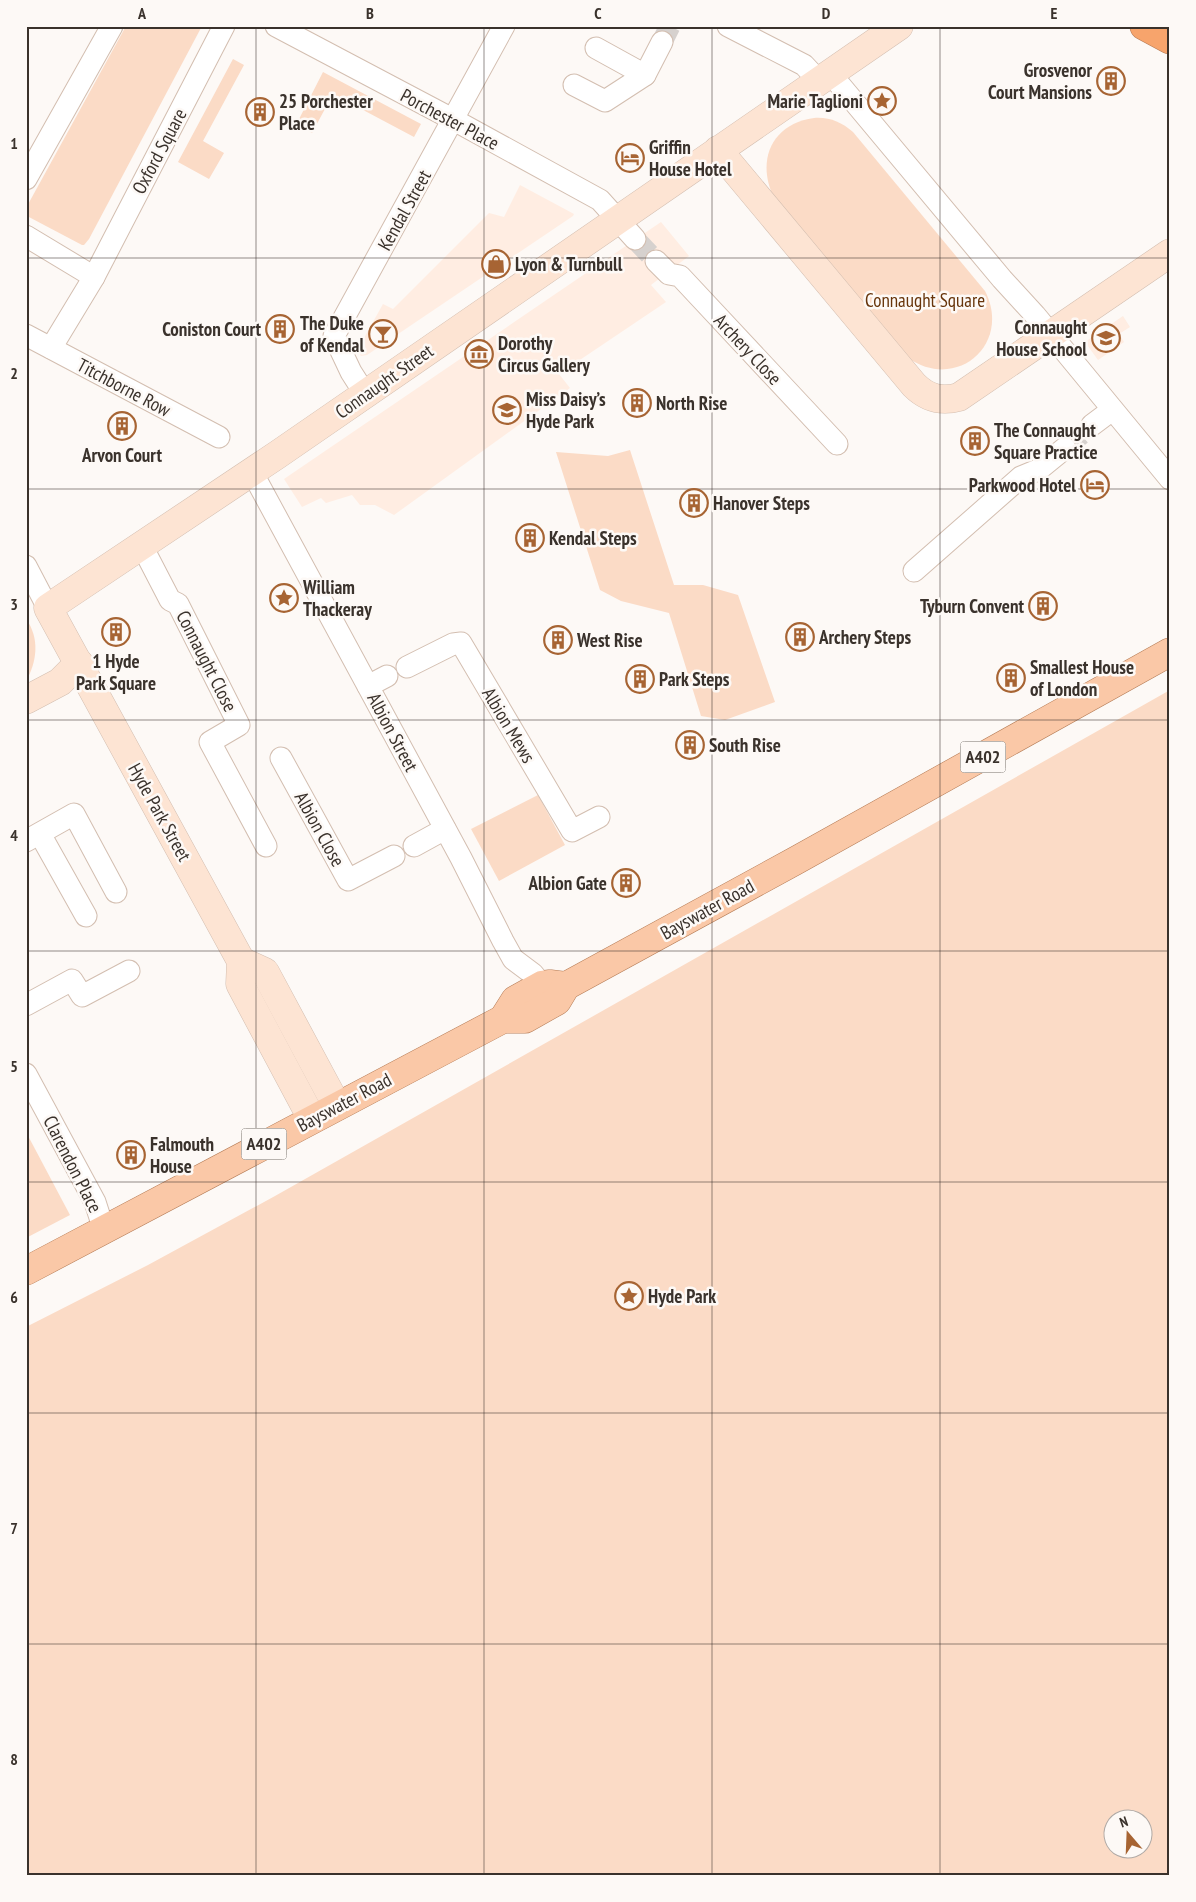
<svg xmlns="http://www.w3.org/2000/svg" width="1196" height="1902" font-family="'PT Sans Narrow',sans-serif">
<rect width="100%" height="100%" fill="#fdf9f6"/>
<!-- built -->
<g fill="#ffede2">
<path d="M520,185L574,214L573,216L367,355L361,356L358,352L359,347L383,304L393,309L489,213L504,217Z"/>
<path d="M661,222L689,256L651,285L666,302L559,374L570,388L394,515L375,505H360L352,495L326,503L321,498L302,507L284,479Z"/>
<path d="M1123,316L1130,327L1119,334L1124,342L1098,360L1085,342Z"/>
</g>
<!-- green -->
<g fill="#fbdbc6" fill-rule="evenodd">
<path d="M126,26H202L89,239L84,245H82L27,216L26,208Z"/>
<path d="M233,59L244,65L203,141L224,153L209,179L178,162Z"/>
<path d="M323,72L421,124L414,137L333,94L312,133L296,125Z"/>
<path d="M814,118C830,117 841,122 853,132L985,291C1012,344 957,392 908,358L774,198C756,161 771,124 814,118Z"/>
<path d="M630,450L674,585H703L738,595L775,702L725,720L701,716L669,613L621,601L600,590L556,452L608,456Z"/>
<path d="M26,619C40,638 37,662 26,681Z"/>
<path d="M1170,690V1876H26V1327L148,1265L275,1196ZM1114,1820H1144V1850H1114Z"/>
<path d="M538,795L565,845L499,881L471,829Z"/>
<path d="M26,1132L70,1215L26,1238Z"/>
</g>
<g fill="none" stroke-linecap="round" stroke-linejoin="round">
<!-- street-tunnel -->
<g stroke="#d6d1ce" stroke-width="21" stroke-dasharray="21 11" stroke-linecap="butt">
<path d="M662,42L670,26"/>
<path d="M635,239L656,261"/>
<path d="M1065,448L1092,425"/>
</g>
<defs>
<g id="street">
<path d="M276,26L454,120L600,200L635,239"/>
<path d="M728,26L804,65L819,81"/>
<path d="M596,48L645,75"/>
<path d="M830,73L1002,279L1035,315L1170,479"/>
<path d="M574,85L605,101L645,75L662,42"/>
<path d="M26,179L112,26"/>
<path d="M26,236L94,277"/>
<path d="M656,261L669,274L680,276L837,444"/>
<path d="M26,335L219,437"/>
<path d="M51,348L94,277L224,26"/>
<path d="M365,394L351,372L334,336L504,26"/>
<path d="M1092,425L1112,410"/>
<path d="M252,472L461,858L503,941L513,959L533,974L542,985"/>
<path d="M142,546L170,600L178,604L239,725L210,742L266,846"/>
<path d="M26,566L48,608"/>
<path d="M914,571L1021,477L1038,470L1065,448"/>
<path d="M407,667L453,644L461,643L572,831L599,817"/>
<path d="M368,686L387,676"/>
<path d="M281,758L348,880L394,856"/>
<path d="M40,834L86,916"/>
<path d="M26,841L74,814L116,892"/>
<path d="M414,846L445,829"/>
<path d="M26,1005L72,980L82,996L129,971"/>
<path d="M26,1074L95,1202L104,1230"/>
</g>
<g id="secondary">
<path d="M718,150L914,385C927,398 941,402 959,397L1170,253"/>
<path d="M26,700L60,682L79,663"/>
<path d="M241,961L265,972L337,1106"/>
<path d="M312,1119L240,984L241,961L48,608L277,455L899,26"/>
</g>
<g id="primary">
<path d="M503,1019L515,1000L542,985L550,984L566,986"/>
<path d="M26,1271L503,1019H525L557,1001L566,986L795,861L1170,652"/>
</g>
<path id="highway" d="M1144,26L1170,40"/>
</defs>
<!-- street casing -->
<use href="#street" stroke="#d3beb0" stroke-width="23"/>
<!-- secondary casing -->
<use href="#secondary" stroke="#d3beb0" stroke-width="29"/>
<!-- primary casing -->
<use href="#primary" stroke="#b57c56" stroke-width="29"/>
<!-- highway casing -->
<use href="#highway" stroke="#b57c56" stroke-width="29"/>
<!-- street -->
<use href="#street" stroke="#fff" stroke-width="21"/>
<!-- secondary -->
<use href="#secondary" stroke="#fde4d3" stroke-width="28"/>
<!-- primary -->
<use href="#primary" stroke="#fac8a7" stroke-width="28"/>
<!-- highway -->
<use href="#highway" stroke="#f7a46c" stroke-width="28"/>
</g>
<!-- grid -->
<path fill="none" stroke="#3a322c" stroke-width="1" stroke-opacity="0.55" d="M256,26V1876M484,26V1876M712,26V1876M940,26V1876M26,258H1170M26,489H1170M26,720H1170M26,951H1170M26,1182H1170M26,1413H1170M26,1644H1170"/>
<!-- icons -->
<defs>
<symbol id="building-ring" viewBox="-11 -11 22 22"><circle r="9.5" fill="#fdf9f6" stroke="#a76433" stroke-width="1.5"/><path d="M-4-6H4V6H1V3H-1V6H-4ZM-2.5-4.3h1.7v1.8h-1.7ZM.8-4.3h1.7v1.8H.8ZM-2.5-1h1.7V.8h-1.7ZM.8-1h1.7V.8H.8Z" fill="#a76433"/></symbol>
<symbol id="sight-ring" viewBox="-11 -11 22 22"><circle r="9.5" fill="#fdf9f6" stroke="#a76433" stroke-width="1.5"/><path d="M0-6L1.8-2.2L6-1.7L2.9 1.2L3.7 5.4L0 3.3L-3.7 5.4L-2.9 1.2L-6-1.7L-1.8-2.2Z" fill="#a76433"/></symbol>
<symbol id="hotel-ring" viewBox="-11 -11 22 22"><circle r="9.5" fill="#fdf9f6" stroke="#a76433" stroke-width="1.5"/><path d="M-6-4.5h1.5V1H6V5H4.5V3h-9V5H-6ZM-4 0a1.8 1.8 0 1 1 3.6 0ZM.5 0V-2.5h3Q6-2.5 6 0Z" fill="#a76433"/></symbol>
<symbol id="shop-ring" viewBox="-11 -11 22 22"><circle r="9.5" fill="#fdf9f6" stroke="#a76433" stroke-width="1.5"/><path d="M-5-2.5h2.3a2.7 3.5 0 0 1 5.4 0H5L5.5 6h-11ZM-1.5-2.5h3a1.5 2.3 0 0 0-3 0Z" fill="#a76433"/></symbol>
<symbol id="bar-ring" viewBox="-11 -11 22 22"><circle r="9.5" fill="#fdf9f6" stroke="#a76433" stroke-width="1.5"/><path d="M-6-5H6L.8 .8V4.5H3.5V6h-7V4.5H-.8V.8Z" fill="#a76433"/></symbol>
<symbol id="school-ring" viewBox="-11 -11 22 22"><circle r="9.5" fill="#fdf9f6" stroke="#a76433" stroke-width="1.5"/><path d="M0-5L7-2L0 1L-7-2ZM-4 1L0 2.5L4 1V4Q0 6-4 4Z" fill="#a76433"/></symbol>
<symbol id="museum-ring" viewBox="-11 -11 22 22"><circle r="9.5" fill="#fdf9f6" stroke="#a76433" stroke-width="1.5"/><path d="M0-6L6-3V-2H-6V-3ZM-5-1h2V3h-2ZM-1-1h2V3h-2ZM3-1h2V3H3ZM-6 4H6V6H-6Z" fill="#a76433"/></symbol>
</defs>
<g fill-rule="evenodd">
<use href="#building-ring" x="1095" y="65" width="32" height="32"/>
<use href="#sight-ring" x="866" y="85" width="32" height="32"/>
<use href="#building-ring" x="244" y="96" width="32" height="32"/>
<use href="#hotel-ring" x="614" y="142" width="32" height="32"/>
<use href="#shop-ring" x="480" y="248" width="32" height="32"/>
<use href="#building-ring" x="264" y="313" width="32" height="32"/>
<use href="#bar-ring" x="367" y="318" width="32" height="32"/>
<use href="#school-ring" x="1090" y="322" width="32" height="32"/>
<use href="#museum-ring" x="463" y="338" width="32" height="32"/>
<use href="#building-ring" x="621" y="387" width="32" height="32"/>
<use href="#school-ring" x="491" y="394" width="32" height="32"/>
<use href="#building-ring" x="106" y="410" width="32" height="32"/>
<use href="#building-ring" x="959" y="425" width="32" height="32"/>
<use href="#hotel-ring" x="1079" y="469" width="32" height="32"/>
<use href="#building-ring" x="678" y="487" width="32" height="32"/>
<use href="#building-ring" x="514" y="522" width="32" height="32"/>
<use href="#sight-ring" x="268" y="582" width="32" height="32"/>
<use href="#building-ring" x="1027" y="590" width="32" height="32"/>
<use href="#building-ring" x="100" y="616" width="32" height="32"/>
<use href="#building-ring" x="784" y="621" width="32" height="32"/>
<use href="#building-ring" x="542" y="624" width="32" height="32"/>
<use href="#building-ring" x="995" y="662" width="32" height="32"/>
<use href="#building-ring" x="624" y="663" width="32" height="32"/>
<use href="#building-ring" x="674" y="729" width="32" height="32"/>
<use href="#building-ring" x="610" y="867" width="32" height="32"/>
<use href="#building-ring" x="115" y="1139" width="32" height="32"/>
<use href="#sight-ring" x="613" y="1280" width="32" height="32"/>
</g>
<g text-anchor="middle" stroke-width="5" stroke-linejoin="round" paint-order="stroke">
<!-- shield labels -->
<g fill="#fdf9f6" stroke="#746e69" stroke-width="1">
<rect x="960.5" y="741.5" width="45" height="31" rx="4"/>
<rect x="241.5" y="1128.5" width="45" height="31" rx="4"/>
</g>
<g font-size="18" font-weight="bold" fill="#3a322c">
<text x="983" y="763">A402</text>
<text x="264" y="1150">A402</text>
</g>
<!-- poi labels -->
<g font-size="19" font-weight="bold" fill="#3a322c" stroke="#fdf9f6" text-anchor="start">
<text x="1092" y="77" text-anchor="end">Grosvenor<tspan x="1092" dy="22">Court Mansions</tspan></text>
<text x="279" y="108">25 Porchester<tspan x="279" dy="22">Place</tspan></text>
<text x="863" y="108" text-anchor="end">Marie Taglioni</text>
<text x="649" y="154">Griffin<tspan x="649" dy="22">House Hotel</tspan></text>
<text x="515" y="271">Lyon &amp; Turnbull</text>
<text x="364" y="330" text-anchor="end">The Duke<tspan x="364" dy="22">of Kendal</tspan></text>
<text x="1087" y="334" text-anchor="end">Connaught<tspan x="1087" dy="22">House School</tspan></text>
<text x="261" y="336" text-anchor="end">Coniston Court</text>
<text x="498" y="350">Dorothy<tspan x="498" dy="22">Circus Gallery</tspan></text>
<text x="526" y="406">Miss Daisy’s<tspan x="526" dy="22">Hyde Park</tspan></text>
<text x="656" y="410">North Rise</text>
<text x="994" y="437">The Connaught<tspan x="994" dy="22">Square Practice</tspan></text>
<text x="122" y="462" text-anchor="middle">Arvon Court</text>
<text x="1076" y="492" text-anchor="end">Parkwood Hotel</text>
<text x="713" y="510">Hanover Steps</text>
<text x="549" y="545">Kendal Steps</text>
<text x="303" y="594">William<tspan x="303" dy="22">Thackeray</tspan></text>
<text x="1024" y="613" text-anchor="end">Tyburn Convent</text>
<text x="819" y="644">Archery Steps</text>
<text x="577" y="647">West Rise</text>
<text x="116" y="668" text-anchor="middle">1 Hyde<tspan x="116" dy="22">Park Square</tspan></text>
<text x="1030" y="674">Smallest House<tspan x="1030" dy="22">of London</tspan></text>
<text x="659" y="686">Park Steps</text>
<text x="709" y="752">South Rise</text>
<text x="607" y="890" text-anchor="end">Albion Gate</text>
<text x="150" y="1151">Falmouth<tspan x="150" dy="22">House</tspan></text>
<text x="648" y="1303">Hyde Park</text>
</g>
<!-- street labels -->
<g font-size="19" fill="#3a322c" stroke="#fdf9f6">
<text transform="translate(450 119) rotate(28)" y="7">Porchester Place</text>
<text transform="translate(159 151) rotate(-62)" y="7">Oxford Square</text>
<text transform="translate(404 210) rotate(-61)" y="7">Kendal Street</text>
<text transform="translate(748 349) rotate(47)" y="7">Archery Close</text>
<text transform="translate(384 381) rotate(-35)" y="7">Connaught Street</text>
<text transform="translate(124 387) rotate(28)" y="7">Titchborne Row</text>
<text transform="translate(207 661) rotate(63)" y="7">Connaught Close</text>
<text transform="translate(509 725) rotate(59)" y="7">Albion Mews</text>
<text transform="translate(393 732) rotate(62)" y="7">Albion Street</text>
<text transform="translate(160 812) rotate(61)" y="7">Hyde Park Street</text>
<text transform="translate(320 829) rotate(61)" y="7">Albion Close</text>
<text transform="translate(707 909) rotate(-29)" y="7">Bayswater Road</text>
<text transform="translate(344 1102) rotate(-28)" y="7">Bayswater Road</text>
<text transform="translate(73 1164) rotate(63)" y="7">Clarendon Place</text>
</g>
<!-- park labels -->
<g font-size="19" fill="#67340a" stroke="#fdf9f6">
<text x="925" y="307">Connaught Square</text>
</g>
</g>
<!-- border -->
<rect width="1196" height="1902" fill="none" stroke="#fdf9f6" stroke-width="55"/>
<!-- north arrow -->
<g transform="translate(1128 1834) rotate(341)"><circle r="24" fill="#fdf9f6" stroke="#afa9a5"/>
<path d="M0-4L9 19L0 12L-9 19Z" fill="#a76433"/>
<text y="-8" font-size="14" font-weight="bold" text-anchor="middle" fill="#3a322c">N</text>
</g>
<rect x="28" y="28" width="1140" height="1846" fill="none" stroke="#3a322c" stroke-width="2"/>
<g font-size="16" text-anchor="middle" font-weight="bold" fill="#3a322c">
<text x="142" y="19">A</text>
<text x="370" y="19">B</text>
<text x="598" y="19">C</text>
<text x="826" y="19">D</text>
<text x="1054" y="19">E</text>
<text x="14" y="149">1</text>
<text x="14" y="379">2</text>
<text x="14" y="610">3</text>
<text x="14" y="841">4</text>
<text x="14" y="1072">5</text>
<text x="14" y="1303">6</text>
<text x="14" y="1534">7</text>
<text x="14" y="1765">8</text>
</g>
</svg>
